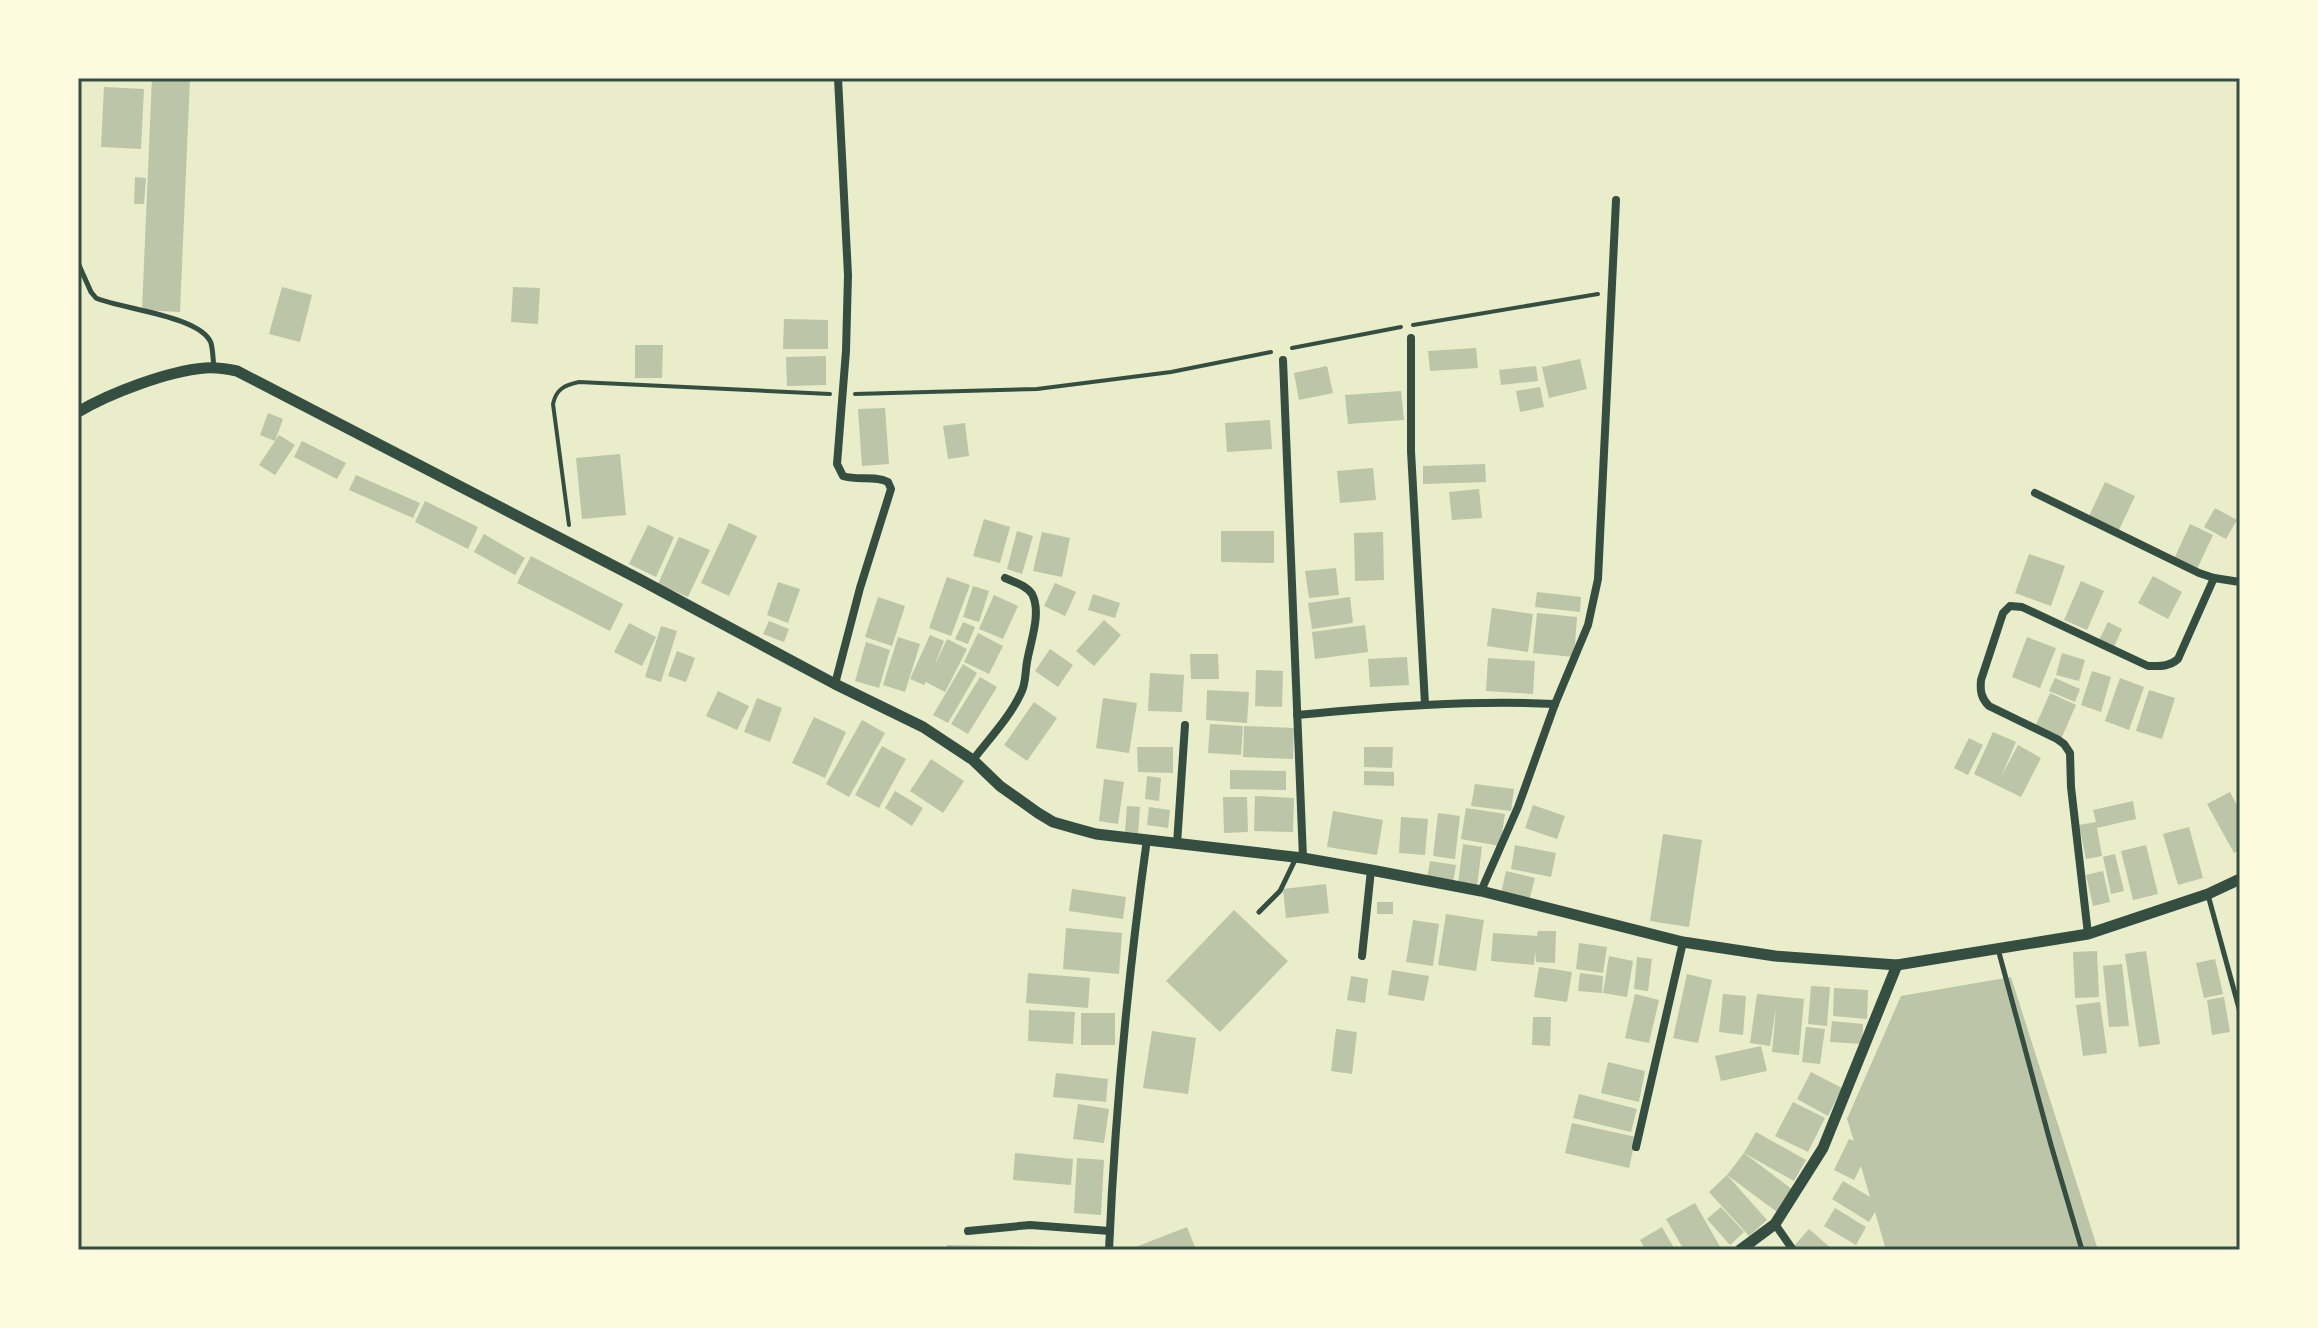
<svg xmlns="http://www.w3.org/2000/svg" width="2318" height="1328" font-family="'IBM Plex Sans',sans-serif">
<rect width="100%" height="100%" fill="#e9edc9"/>
<!-- building -->
<g fill="#bcc5a7">
<path d="M152,78H190L180,312L142,310Z"/>
<path d="M104,87L144,89L141,149L101,147Z"/>
<path d="M135,177L146,178L144,204H134Z"/>
<path d="M282,287L312,295L300,342L269,334Z"/>
<path d="M513,287L540,288L538,324L511,322Z"/>
<path d="M784,319L828,320V349H783Z"/>
<path d="M635,345H663L662,378H635Z"/>
<path d="M1476,348L1478,368L1430,371L1428,351Z"/>
<path d="M826,356V385L787,386L786,357Z"/>
<path d="M1580,359L1587,389L1549,398L1542,367Z"/>
<path d="M1327,366L1333,393L1299,400L1294,373Z"/>
<path d="M1536,366L1538,381L1501,385L1499,370Z"/>
<path d="M1540,387L1544,407L1520,412L1516,391Z"/>
<path d="M1401,391L1404,420L1348,424L1345,395Z"/>
<path d="M885,408L889,464L862,466L858,409Z"/>
<path d="M268,413L283,419L275,441L260,435Z"/>
<path d="M1270,420L1272,449L1227,452L1225,423Z"/>
<path d="M965,423L969,456L948,459L943,426Z"/>
<path d="M279,435L295,445L275,475L259,465Z"/>
<path d="M302,441L346,463L337,479L294,457Z"/>
<path d="M620,454L626,515L582,519L576,458Z"/>
<path d="M1485,464L1486,482L1423,484V466Z"/>
<path d="M1373,468L1376,500L1340,503L1337,471Z"/>
<path d="M356,475L420,503L413,518L349,490Z"/>
<path d="M2105,482L2135,496L2118,532L2088,518Z"/>
<path d="M1479,489L1482,518L1452,520L1449,492Z"/>
<path d="M425,501L478,527L468,549L415,522Z"/>
<path d="M2215,508L2237,520L2226,539L2204,527Z"/>
<path d="M984,519L1010,527L1000,563L973,556Z"/>
<path d="M729,523L757,536L729,596L701,583Z"/>
<path d="M2190,524L2213,535L2197,569L2174,559Z"/>
<path d="M648,525L674,537L656,577L629,564Z"/>
<path d="M1017,531L1033,536L1022,574L1007,569Z"/>
<path d="M1221,531H1274V563L1221,562Z"/>
<path d="M1042,532L1070,538L1062,577L1033,571Z"/>
<path d="M1383,532L1384,580L1355,581L1354,533Z"/>
<path d="M484,534L525,558L515,575L474,552Z"/>
<path d="M679,537L710,550L688,597L658,584Z"/>
<path d="M2029,554L2065,566L2051,606L2015,593Z"/>
<path d="M531,556L623,604L610,631L517,583Z"/>
<path d="M1336,568L1339,595L1309,598L1305,571Z"/>
<path d="M2153,576L2182,592L2168,619L2138,603Z"/>
<path d="M947,577L970,585L951,636L929,628Z"/>
<path d="M2081,581L2104,591L2087,630L2064,620Z"/>
<path d="M778,582L800,589L788,623L767,615Z"/>
<path d="M1055,583L1076,592L1065,616L1044,606Z"/>
<path d="M973,586L989,591L979,622L963,617Z"/>
<path d="M1537,592L1581,597L1580,612L1535,607Z"/>
<path d="M1093,594L1120,603L1115,618L1088,610Z"/>
<path d="M994,595L1018,606L1003,639L979,629Z"/>
<path d="M878,597L905,606L892,646L865,637Z"/>
<path d="M1350,597L1353,623L1312,629L1308,603Z"/>
<path d="M1492,608L1533,614L1528,652L1487,646Z"/>
<path d="M1537,613L1577,617L1574,657L1533,653Z"/>
<path d="M1104,620L1121,635L1094,666L1076,651Z"/>
<path d="M769,621L789,629L784,642L763,634Z"/>
<path d="M963,622L975,627L968,644L955,639Z"/>
<path d="M2108,622L2122,629L2114,647L2099,640Z"/>
<path d="M629,623L656,637L642,666L614,652Z"/>
<path d="M1365,625L1368,652L1315,659L1312,632Z"/>
<path d="M661,626L677,631L661,682L645,677Z"/>
<path d="M978,633L1003,646L989,674L964,662Z"/>
<path d="M930,635L944,641L934,667L947,639L967,649L945,692L926,682L924,685L910,679Z"/>
<path d="M898,637L920,644L905,692L883,685Z"/>
<path d="M2027,637L2056,648L2040,688L2012,677Z"/>
<path d="M866,642L890,650L879,688L855,681Z"/>
<path d="M1050,649L1073,665L1058,687L1035,671Z"/>
<path d="M677,651L695,658L686,682L668,676Z"/>
<path d="M2062,653L2085,660L2079,681L2056,675Z"/>
<path d="M1190,654H1218L1219,679H1191Z"/>
<path d="M1407,657L1409,685L1370,687L1368,659Z"/>
<path d="M1488,658L1535,661L1533,694L1486,691Z"/>
<path d="M963,664L977,673L948,723L933,715Z"/>
<path d="M1256,670L1283,671L1282,707L1255,706Z"/>
<path d="M2092,671L2111,677L2101,712L2081,705Z"/>
<path d="M1150,673L1184,675L1182,712L1148,711Z"/>
<path d="M980,677L997,687L968,734L951,724Z"/>
<path d="M2055,678L2080,689L2075,702L2049,691Z"/>
<path d="M2120,678L2144,687L2129,730L2105,721Z"/>
<path d="M1207,690L1249,692L1247,723L1206,720Z"/>
<path d="M2149,690L2175,698L2162,739L2136,731Z"/>
<path d="M718,691L749,706L737,730L706,716Z"/>
<path d="M2050,693L2076,705L2061,739L2035,727Z"/>
<path d="M757,698L782,708L770,742L744,732Z"/>
<path d="M1103,698L1137,703L1129,753L1096,748Z"/>
<path d="M1034,702L1057,718L1027,761L1004,745Z"/>
<path d="M814,717L846,732L825,778L792,763Z"/>
<path d="M862,720L885,733L849,797L826,784Z"/>
<path d="M1210,724L1243,726L1241,755L1208,753Z"/>
<path d="M1244,726L1294,728L1293,759L1243,757Z"/>
<path d="M1993,732L2016,742L2001,777L2018,745L2041,758L2021,797L1974,774Z"/>
<path d="M1969,738L1983,745L1968,775L1954,768Z"/>
<path d="M882,746L906,759L879,808L855,795Z"/>
<path d="M1137,747H1173V773L1138,772Z"/>
<path d="M1364,747H1393L1392,768L1364,767Z"/>
<path d="M931,759L964,781L943,813L910,791Z"/>
<path d="M1230,770L1286,771V790L1230,789Z"/>
<path d="M1364,771L1394,772V786L1364,785Z"/>
<path d="M1147,776L1161,778L1159,801L1145,799Z"/>
<path d="M1104,779L1124,782L1118,824L1099,821Z"/>
<path d="M1475,784L1514,789L1511,811L1471,806Z"/>
<path d="M895,791L923,808L912,826L885,808Z"/>
<path d="M2230,792L2240,811V850L2234,853L2207,804Z"/>
<path d="M1255,796L1294,798L1293,832L1254,831Z"/>
<path d="M1223,797H1247L1248,832L1224,833Z"/>
<path d="M2133,801L2136,819L2097,828L2102,856L2086,859L2079,825L2096,822L2093,810Z"/>
<path d="M1533,805L1565,816L1557,839L1525,828Z"/>
<path d="M1127,806L1140,807L1138,833L1125,832Z"/>
<path d="M1149,807L1170,810L1168,828L1147,825Z"/>
<path d="M1466,808L1505,814L1500,846L1461,839Z"/>
<path d="M1333,811L1383,820L1377,855L1327,847Z"/>
<path d="M1438,813L1460,816L1455,859L1433,856Z"/>
<path d="M1401,817L1428,819L1425,855L1399,853Z"/>
<path d="M2189,827L2203,878L2178,885L2163,834Z"/>
<path d="M1663,834L1702,840L1689,927L1650,921Z"/>
<path d="M1463,844L1482,847L1477,886L1458,884Z"/>
<path d="M1515,845L1556,853L1551,877L1511,869Z"/>
<path d="M2146,845L2158,894L2133,900L2121,851Z"/>
<path d="M2115,854L2124,891L2111,894L2103,857Z"/>
<path d="M1430,861L1456,865L1453,882L1427,878Z"/>
<path d="M1506,871L1535,878L1529,901L1501,894Z"/>
<path d="M2103,871L2110,902L2093,906L2086,875Z"/>
<path d="M1326,884L1329,913L1286,918L1283,889Z"/>
<path d="M1072,889L1126,897L1123,919L1069,911Z"/>
<rect x="1377" y="902" width="16" height="12"/>
<path d="M1234,910L1288,961L1220,1032L1166,981Z"/>
<path d="M1446,914L1484,920L1476,971L1438,965Z"/>
<path d="M1413,920L1439,924L1433,966L1406,962Z"/>
<path d="M1066,928L1122,933L1119,974L1063,969Z"/>
<path d="M1538,931H1556L1555,963L1536,962L1535,951L1534,965L1491,961L1493,933L1537,936Z"/>
<path d="M1579,943L1607,947L1603,973L1576,969Z"/>
<path d="M2097,951L2099,997L2075,998L2073,952Z"/>
<path d="M2146,951L2160,1044L2139,1047L2125,954Z"/>
<path d="M1609,956L1633,961L1627,997L1603,993Z"/>
<path d="M1637,957L1652,959L1648,991L1634,989Z"/>
<path d="M2215,959L2223,994L2204,998L2196,963Z"/>
<path d="M2122,964L2129,1026L2109,1027L2103,966Z"/>
<path d="M1539,967L1572,972L1567,1002L1534,997Z"/>
<path d="M1392,970L1429,976L1424,1001L1388,995Z"/>
<path d="M1028,973L1090,978L1088,1008L1026,1003Z"/>
<path d="M1580,973L1603,976L1602,993L1578,991Z"/>
<path d="M1687,974L1712,980L1698,1043L1673,1038Z"/>
<path d="M1351,976L1368,979L1365,1003L1347,1000Z"/>
<path d="M2011,977L2098,1250H1886L1875,1212L1869,1222L1832,1199L1843,1181L1870,1197L1861,1166L1854,1180L1834,1170L1849,1139L1854,1141L1847,1119L1901,996Z"/>
<path d="M1811,986L1830,987L1827,1026L1808,1024Z"/>
<path d="M1834,988L1868,990L1867,1019L1833,1016Z"/>
<path d="M1635,994L1659,1000L1649,1043L1625,1038Z"/>
<path d="M1723,994L1746,996L1743,1035L1719,1032Z"/>
<path d="M1757,994L1804,999L1799,1055L1772,1052L1776,1008L1770,1046L1750,1043Z"/>
<path d="M2224,997L2230,1032L2212,1035L2207,1000Z"/>
<path d="M2100,1002L2107,1053L2083,1056L2076,1005Z"/>
<path d="M1029,1010L1075,1012L1073,1044L1028,1041Z"/>
<rect x="1081" y="1013" width="34" height="32"/>
<path d="M1533,1017H1551L1550,1046L1532,1045Z"/>
<path d="M1832,1021L1863,1024L1862,1044L1830,1042Z"/>
<path d="M1806,1027L1825,1029L1820,1064L1802,1062Z"/>
<path d="M1336,1029L1357,1032L1352,1074L1331,1071Z"/>
<path d="M1152,1031L1196,1038L1188,1094L1143,1088Z"/>
<path d="M1761,1046L1767,1071L1721,1081L1715,1056Z"/>
<path d="M1608,1062L1645,1071L1639,1102L1601,1093Z"/>
<path d="M1811,1072L1842,1088L1828,1116L1797,1099Z"/>
<path d="M1056,1073L1108,1079L1106,1102L1053,1097Z"/>
<path d="M1579,1094L1637,1109L1631,1132L1573,1118Z"/>
<path d="M1793,1102L1825,1118L1808,1152L1775,1136Z"/>
<path d="M1078,1104L1109,1109L1104,1143L1073,1139Z"/>
<path d="M1572,1123L1636,1137L1629,1168L1565,1153Z"/>
<path d="M1756,1132L1806,1160L1794,1181L1744,1153Z"/>
<path d="M1015,1153L1073,1159L1071,1185L1013,1180Z"/>
<path d="M1744,1153L1793,1190L1777,1212L1727,1175Z"/>
<path d="M1077,1158L1104,1160L1101,1215L1074,1213Z"/>
<path d="M1727,1175L1767,1220L1749,1236L1709,1192Z"/>
<path d="M1695,1203L1722,1250H1684L1666,1219Z"/>
<path d="M1721,1207L1744,1232L1730,1245L1707,1219Z"/>
<path d="M1835,1208L1866,1227L1856,1245L1824,1226Z"/>
<path d="M1187,1227L1196,1250H1128Z"/>
<path d="M1662,1227L1675,1250H1646L1640,1240Z"/>
<path d="M1809,1229L1833,1250H1798L1794,1246Z"/>
<path d="M947,1245L1045,1247V1250H947Z"/>
</g>
<g fill="none" stroke-linecap="round" stroke-linejoin="round">
<!-- path -->
<g stroke="#344e41" stroke-width="4">
<path d="M1413,325L1598,294"/>
<path d="M1292,348L1401,327"/>
<path d="M855,394L1037,389L1171,372L1271,352"/>
<path d="M569,525L553,404C556,389 565,385 579,382L830,394"/>
</g>
<!-- service -->
<g stroke="#344e41" stroke-width="5">
<path d="M78,263L91,292L96,298C121,309 201,316 211,343C213,350 213,360 214,368"/>
<path d="M2208,895L2240,1012"/>
<path d="M1259,912L1280,891L1296,858"/>
<path d="M1998,949L2051,1145L2082,1250"/>
</g>
<!-- minor -->
<g stroke="#344e41" stroke-width="8">
<path d="M1411,338V451L1425,704"/>
<path d="M1283,360L1303,858"/>
<path d="M2035,493L2199,573L2214,578L2240,582"/>
<path d="M835,684L860,588L891,489L888,482C874,475 858,481 843,476L837,464L846,351L848,275L838,78"/>
<path d="M1297,715C1383,707 1468,700 1555,704"/>
<path d="M973,760C989,739 1010,717 1021,693C1026,684 1025,673 1027,662C1030,643 1042,613 1032,594C1026,585 1014,582 1005,578"/>
<path d="M1177,844L1185,725"/>
<path d="M1481,891L1518,807L1555,704L1588,625L1598,579L1616,200"/>
<path d="M2088,934L2071,787L2070,753L2064,744L2057,739L1989,706C1981,698 1980,691 1981,680L2003,613L2010,606L2022,607L2148,666C2160,666 2169,667 2178,659L2214,578"/>
<path d="M1362,956L1371,870"/>
<path d="M1636,1147L1683,942"/>
<path d="M1775,1224L1793,1250"/>
<path d="M968,1231L1030,1225L1110,1231"/>
<path d="M1109,1250C1115,1112 1128,976 1147,839"/>
</g>
<!-- tertiary -->
<g stroke="#344e41" stroke-width="11">
<path d="M78,412C110,393 168,371 205,368C216,367 227,369 237,371L639,579L835,684L923,727L973,760L1000,786L1038,813L1053,822L1074,828L1096,834L1303,858L1371,870L1481,891L1683,942L1775,956L1897,965L2088,934L2208,894L2240,879"/>
<path d="M1740,1250L1775,1224L1823,1148L1897,965"/>
</g>
</g>
<!-- border -->
<rect width="2318" height="1328" fill="none" stroke="#fefae0" stroke-width="160"/>
<rect x="80" y="80" width="2158" height="1168" fill="none" stroke="#344e41" stroke-width="3"/>
</svg>
